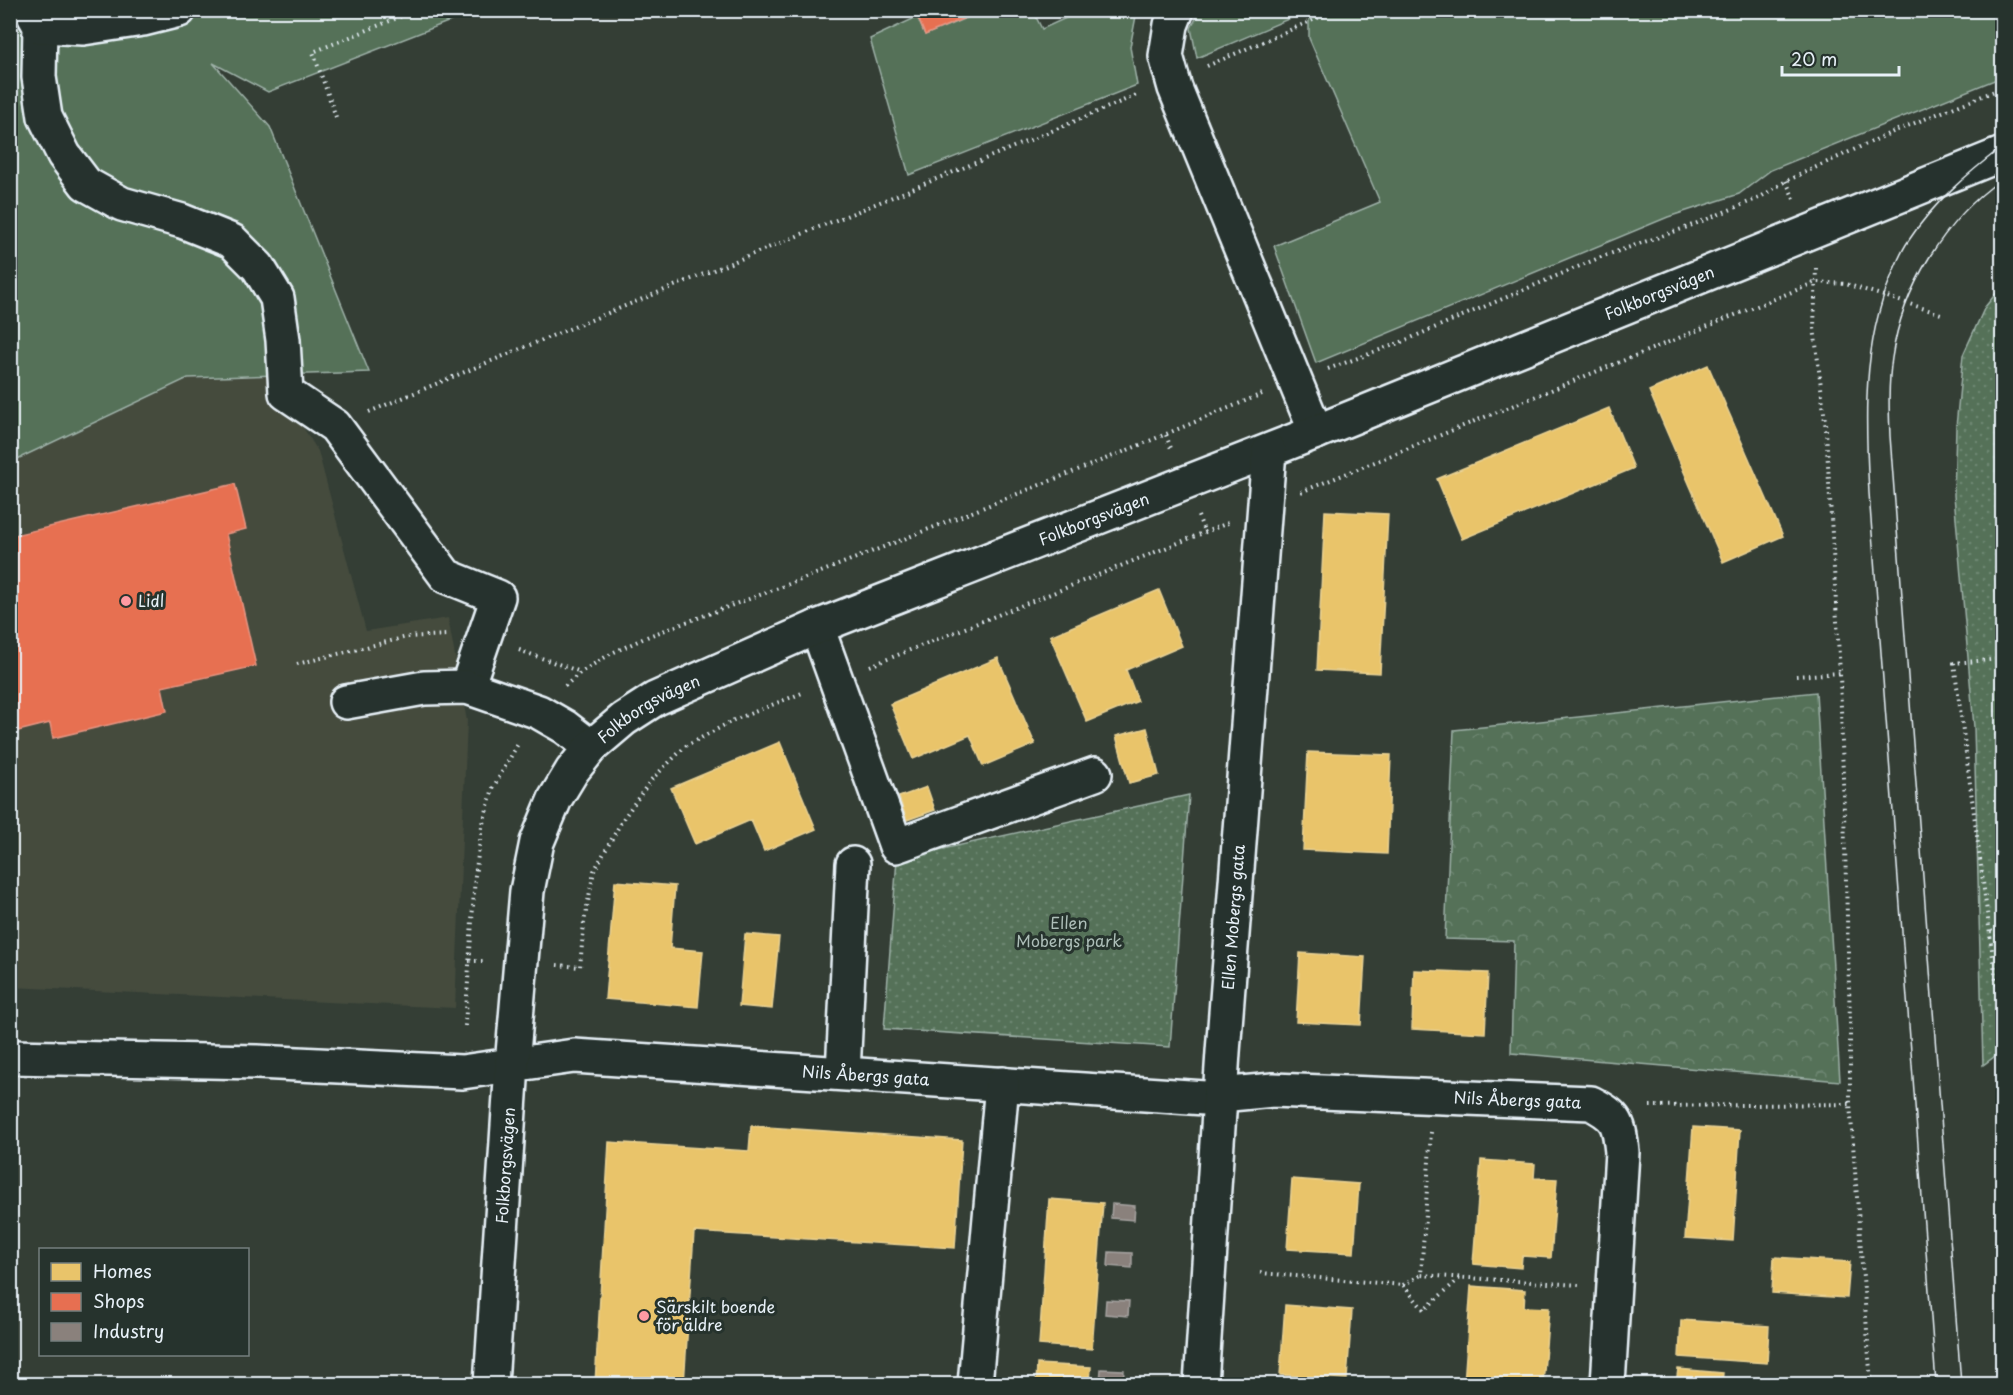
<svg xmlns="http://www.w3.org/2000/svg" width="2013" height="1395" font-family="'Playpen Sans',sans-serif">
<defs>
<pattern id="forest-crowns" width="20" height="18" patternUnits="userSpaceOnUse" patternTransform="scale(1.5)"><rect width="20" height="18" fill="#547158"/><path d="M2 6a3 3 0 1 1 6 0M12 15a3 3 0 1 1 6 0" fill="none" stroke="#6d8671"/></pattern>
<pattern id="park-dots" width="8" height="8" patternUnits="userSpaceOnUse" patternTransform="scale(1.5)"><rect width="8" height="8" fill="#547158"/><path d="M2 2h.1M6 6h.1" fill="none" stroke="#6d8671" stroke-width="1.8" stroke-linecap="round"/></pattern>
</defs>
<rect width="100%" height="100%" fill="#343e35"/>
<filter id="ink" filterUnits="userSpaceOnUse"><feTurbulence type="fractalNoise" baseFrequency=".0167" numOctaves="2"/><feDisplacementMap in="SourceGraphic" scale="12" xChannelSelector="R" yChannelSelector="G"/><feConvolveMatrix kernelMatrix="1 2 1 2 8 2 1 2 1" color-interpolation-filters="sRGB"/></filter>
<g filter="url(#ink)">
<!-- built -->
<path fill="#444b3e" d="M270,375L318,451L366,631L448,618L467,721L455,1008L11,987V462L188,378Z"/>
<!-- grass -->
<g fill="#547158" stroke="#9eb1a8" stroke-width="1.5">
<path d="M11,11H476L268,92L213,63L270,127L369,372L188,378L11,462Z"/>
<path d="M983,11H1033L1042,29L1081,11H1137L1130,47L1137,85L909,175L870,39L917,17L925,35Z"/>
<path d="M1200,11V10L1307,11L1197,58L1191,28Z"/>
<path d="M1309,11H2002V77L1771,170L1739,194L1668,217L1316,363L1274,246L1380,202L1309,38Z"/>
</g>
<!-- forest -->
<path fill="url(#forest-crowns)" stroke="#9eb1a8" stroke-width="1.5" d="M1816,692L1840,1081L1511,1053L1514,941L1445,939L1454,730Z"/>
<!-- park -->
<g fill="url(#park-dots)" stroke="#9eb1a8" stroke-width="1.5">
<path d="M2002,286V1051L1983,1065L1974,727L1954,495L1956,427L1963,355L1985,307Z"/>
<path d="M1189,795L1170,1047L884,1029L897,859Z"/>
</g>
<!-- homes -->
<g fill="#e9c46a" stroke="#e9d295" stroke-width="1.5">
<path d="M1708,365L1783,536L1723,562L1649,391Z"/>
<path d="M1609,408L1634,468L1462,539L1437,479Z"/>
<path d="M1325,511L1388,514L1380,673L1317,670Z"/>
<path d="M1159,590L1182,646L1126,670L1138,701L1087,722L1050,636Z"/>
<path d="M998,658L1035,744L983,766L970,735L913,759L890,704Z"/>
<path d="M1147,728L1159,775L1129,783L1116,736Z"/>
<path d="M780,742L816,829L764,851L751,820L695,844L671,788Z"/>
<path d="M1308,752L1391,755L1387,854L1303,850Z"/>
<path d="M927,787L935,810L907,820L899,797Z"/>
<path d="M615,881L675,886L670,948L703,951L698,1007L605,999Z"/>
<path d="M745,934L779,937L772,1009L739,1006Z"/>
<path d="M1300,953L1365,957L1361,1025L1296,1022Z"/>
<path d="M1414,970L1488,973L1485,1033L1412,1029Z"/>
<path d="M751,1126L962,1140L955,1248L694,1232L684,1384H595L609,1142L749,1151Z"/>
<path d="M1693,1127L1740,1130L1733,1241L1685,1238Z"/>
<path d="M1481,1160L1535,1164L1534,1178L1557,1179L1551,1258L1522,1256L1521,1268L1473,1264Z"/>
<path d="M1292,1179L1359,1184L1354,1253L1287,1249Z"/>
<path d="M1049,1199L1103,1203L1092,1349L1039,1345Z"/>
<path d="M1774,1257L1850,1262L1847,1298L1772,1293Z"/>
<path d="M1471,1286L1525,1290L1524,1307L1549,1308L1543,1384H1464Z"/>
<path d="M1285,1305L1352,1310L1347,1379L1280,1375Z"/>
<path d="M1681,1320L1769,1326L1767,1363L1679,1357Z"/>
<path d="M1037,1364L1091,1367L1090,1384H1036Z"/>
<path d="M1678,1369L1723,1373L1722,1384H1676Z"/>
</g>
<!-- shops -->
<g fill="#e76f51" stroke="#e79683" stroke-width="1.5">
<path d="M915,10H983L925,35Z"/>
<path d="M235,484L246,529L226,534L256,666L162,687L167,711L53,738L50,723L10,733V536Z"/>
</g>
<!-- industry -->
<g fill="#8a817c" stroke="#a6a3a1" stroke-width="1.5">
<path d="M1112,1204L1135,1206L1134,1220L1111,1218Z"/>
<path d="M1109,1252L1132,1253V1268L1108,1266Z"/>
<path d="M1106,1300L1129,1301L1128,1316L1105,1314Z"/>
<path d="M1101,1369L1124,1370L1123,1384L1100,1383Z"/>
</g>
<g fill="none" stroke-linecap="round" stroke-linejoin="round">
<defs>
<g id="minor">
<path d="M31,10L40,26L39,77L45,117L64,155L86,184L122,204L182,221L232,241L258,267L277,298L283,340L286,393L335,426L446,576L498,597L467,687"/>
<path d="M1177,10L1171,25L1166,56L1175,88L1316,432"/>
<path d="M40,26L83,28L143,19L179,10"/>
<path d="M817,627L896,846L1095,774"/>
<path d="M346,702L424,688L467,687L539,712L565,727L591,747"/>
<path id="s1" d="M10,1057L257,1062L462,1072L574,1056L1220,1099"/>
<path d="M843,1073L853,864"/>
<path id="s2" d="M1220,1095L1273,1090L1591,1103C1618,1117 1619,1123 1622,1152L1608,1384"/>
<path id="s3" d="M491,1384L512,1065L527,891L537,842L555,799L572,771L591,747L624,719L655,699L817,627L1316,432L2002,154"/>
<path d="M975,1384L1002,1084"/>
<path id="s4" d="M1201,1384L1223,1052L1269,451"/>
</g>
</defs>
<!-- minor casing -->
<use href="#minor" stroke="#e8f1f8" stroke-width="38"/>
<!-- path -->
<g stroke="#e8f1f8" stroke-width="4" stroke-dasharray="1.5 4.5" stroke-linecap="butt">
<path d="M1207,66L1336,10"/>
<path d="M336,117L313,52L417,10"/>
<path d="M1786,181L1794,199"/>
<path d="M1816,268L1814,327L1826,430L1840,673L1850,1021V1104L1871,1384"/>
<path d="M1328,369L1399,343L1601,257L1685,228L1759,198L1786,181L1895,131L2002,88"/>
<path d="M369,412C625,304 884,203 1139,94"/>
<path d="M1166,435L1172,451"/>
<path d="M1301,492L1816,282L1846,284L1941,314"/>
<path d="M1198,516L1205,533"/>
<path d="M519,650L581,672"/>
<path d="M2002,659L1954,663L2002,1025"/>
<path d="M297,664L407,637L447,635"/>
<path d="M870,666L1228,523"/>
<path d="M1796,676L1840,673"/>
<path d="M565,686L581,672L612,653L649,636L803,579L1123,452L1262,394"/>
<path d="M1991,931L2002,938"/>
<path d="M469,961H483"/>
<path d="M557,965L580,967L584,922L594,871L623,819L651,780L686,746L734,720L802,693"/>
<path d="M465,1026L475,876L482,827L493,788L519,742"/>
<path d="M1650,1106L1850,1104"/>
<path d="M1431,1132L1421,1275L1579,1285"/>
<path d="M1260,1273L1403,1285L1424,1310L1460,1278"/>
<path d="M1403,1285L1421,1275"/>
</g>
<!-- minor -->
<use href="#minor" stroke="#26332d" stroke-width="33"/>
<!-- tram -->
<g stroke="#e8f1f8" stroke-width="1.5">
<path d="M1936,1384L1869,493C1865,420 1862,346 1891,277C1896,264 1901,251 1909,240C1934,202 1967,174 2002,147"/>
<path d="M1961,1384L1890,436C1889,410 1888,384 1892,358C1902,288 1945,219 2002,179"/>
</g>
</g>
</g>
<!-- markers -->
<g fill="#ff9aa2" stroke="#26332d" stroke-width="2">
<circle cx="126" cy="601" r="6"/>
<circle cx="644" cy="1316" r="6"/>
</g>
<g text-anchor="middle" stroke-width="6" stroke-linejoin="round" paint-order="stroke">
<!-- street labels -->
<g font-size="16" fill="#e8f1f8" stroke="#26332d">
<text dy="6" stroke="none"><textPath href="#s3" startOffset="1818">Folkborgsvägen</textPath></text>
<text dy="6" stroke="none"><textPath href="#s3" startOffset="1209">Folkborgsvägen</textPath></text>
<text dy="6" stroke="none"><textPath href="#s3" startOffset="724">Folkborgsvägen</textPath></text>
<text dy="6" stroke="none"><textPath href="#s4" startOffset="468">Ellen Mobergs gata</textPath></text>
<text dy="6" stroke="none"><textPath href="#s1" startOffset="858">Nils Åbergs gata</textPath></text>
<text dy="6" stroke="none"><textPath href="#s2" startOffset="298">Nils Åbergs gata</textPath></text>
<text dy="6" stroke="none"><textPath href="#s3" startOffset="219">Folkborgsvägen</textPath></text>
</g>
<!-- poi labels -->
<g font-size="16" fill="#e8f1f8" stroke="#26332d" text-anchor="start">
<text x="138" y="607">Lidl</text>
<text x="656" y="1313">Särskilt boende<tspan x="656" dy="18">för äldre</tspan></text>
</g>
<!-- park labels -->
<g font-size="16" fill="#adbeb8" stroke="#26332d">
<text x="1069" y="929">Ellen<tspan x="1069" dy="18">Mobergs park</tspan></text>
</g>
</g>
<!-- margin -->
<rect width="2013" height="1395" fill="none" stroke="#26332d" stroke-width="36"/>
<rect x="18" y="18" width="1977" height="1359" fill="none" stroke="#e8f1f8" stroke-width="2" filter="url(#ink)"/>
<!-- legend -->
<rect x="39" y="1248" width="210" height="108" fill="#26332d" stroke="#747f7e" stroke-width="1.5"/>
<rect x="51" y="1263" width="30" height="18" fill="#e9c46a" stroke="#747f7e" stroke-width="1.5"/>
<text x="93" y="1278" font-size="18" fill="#e8f1f8">Homes</text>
<rect x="51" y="1293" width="30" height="18" fill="#e76f51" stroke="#747f7e" stroke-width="1.5"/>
<text x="93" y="1308" font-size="18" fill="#e8f1f8">Shops</text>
<rect x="51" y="1323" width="30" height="18" fill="#8a817c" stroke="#747f7e" stroke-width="1.5"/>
<text x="93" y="1338" font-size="18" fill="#e8f1f8">Industry</text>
<!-- scale -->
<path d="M1782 66v9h117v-9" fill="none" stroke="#e8f1f8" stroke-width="3"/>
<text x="1791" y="66" font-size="18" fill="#e8f1f8" stroke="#26332d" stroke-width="4.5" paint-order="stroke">20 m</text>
</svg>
